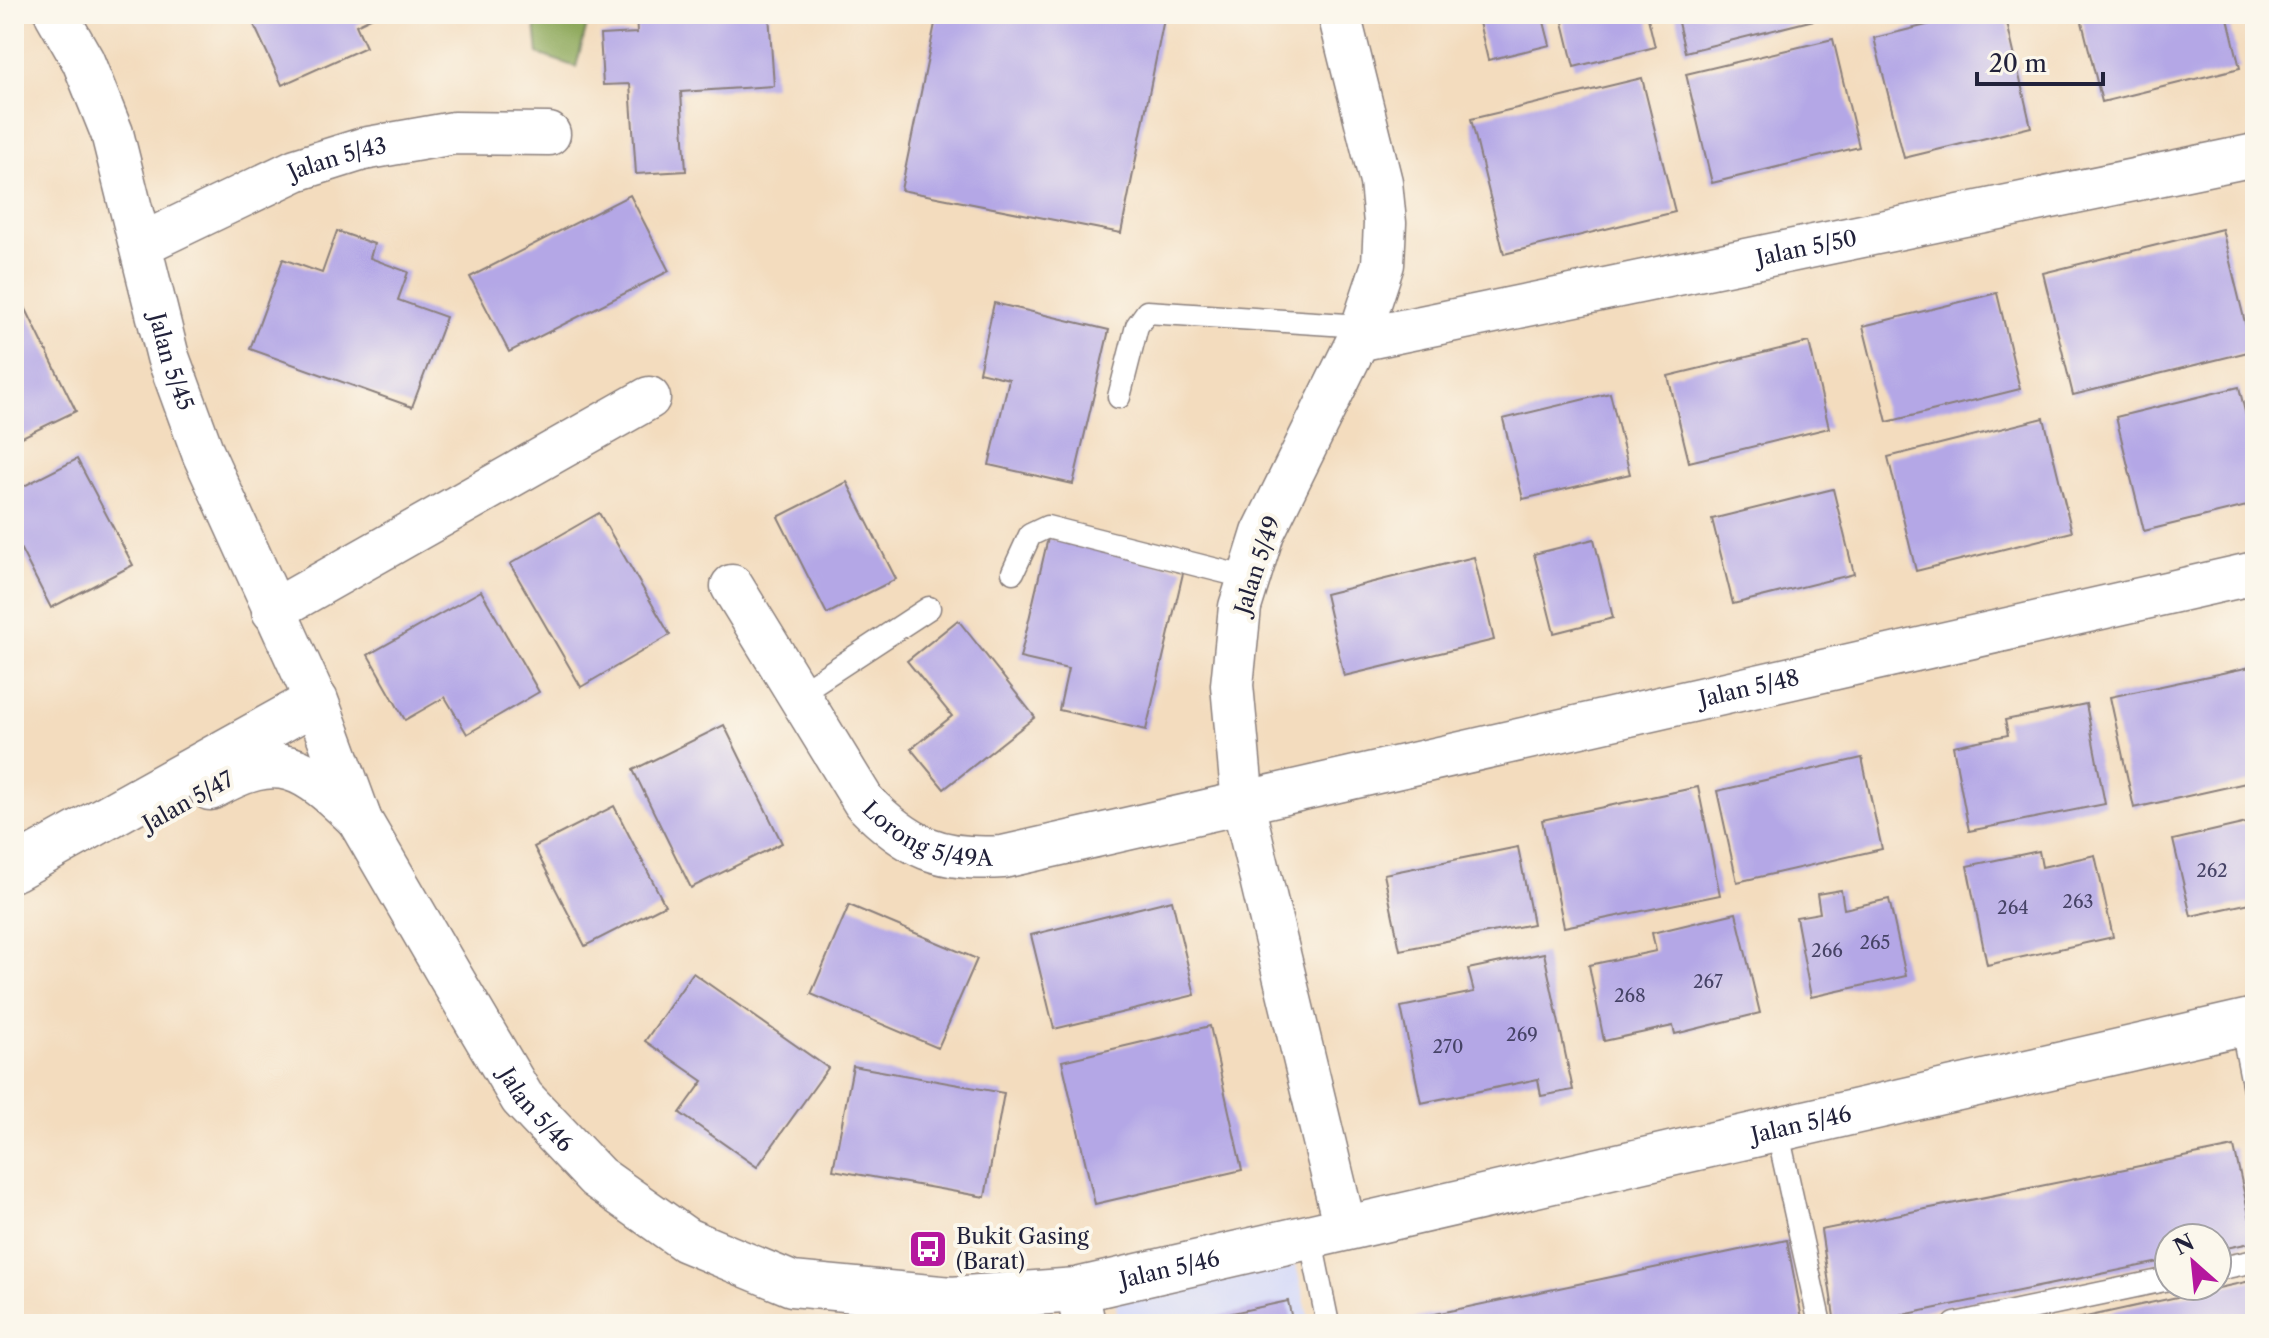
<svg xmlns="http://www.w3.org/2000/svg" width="2269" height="1338" font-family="'Libre Caslon Text',serif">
<rect width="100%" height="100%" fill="#fbf7ec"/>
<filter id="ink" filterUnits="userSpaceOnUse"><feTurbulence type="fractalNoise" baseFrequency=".0125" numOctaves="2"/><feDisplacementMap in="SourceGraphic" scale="16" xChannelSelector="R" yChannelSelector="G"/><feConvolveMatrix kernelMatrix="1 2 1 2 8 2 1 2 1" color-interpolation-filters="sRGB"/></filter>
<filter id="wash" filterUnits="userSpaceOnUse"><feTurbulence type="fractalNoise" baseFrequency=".006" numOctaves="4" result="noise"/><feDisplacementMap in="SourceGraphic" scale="32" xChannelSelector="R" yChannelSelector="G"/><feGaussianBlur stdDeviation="1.8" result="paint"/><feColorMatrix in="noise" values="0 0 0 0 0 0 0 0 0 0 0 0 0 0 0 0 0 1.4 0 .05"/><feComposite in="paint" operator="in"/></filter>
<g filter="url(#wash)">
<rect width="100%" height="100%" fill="#f3dcbe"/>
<!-- built -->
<path fill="#d3d8f9" d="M1296,1265L1310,1324H1119L1115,1300Z"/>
<!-- forest -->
<path fill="#8ea95b" stroke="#58664b" stroke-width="2" d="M534,14H590L576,67L538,54Z"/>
<g id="blocks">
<!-- building -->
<g fill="#b4a7e6">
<path d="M249,14H379L356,25L366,47L282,85Z"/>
<path d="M636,14H769L774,86L681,92L686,171L636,174L630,84L603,85L600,35L637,33Z"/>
<path d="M937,14H1165L1121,233L901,190Z"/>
<path d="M1477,14H1542L1550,45L1488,60Z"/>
<path d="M1561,14H1647L1655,47L1574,67Z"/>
<path d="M1676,14H1825L1826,17L1685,52Z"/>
<path d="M1971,14H2005L2031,127L1904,158L1874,38Z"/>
<path d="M2080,14H2227L2240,68L2102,102Z"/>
<path d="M1833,39L1859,147L1712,183L1686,74Z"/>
<path d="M1642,78L1675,212L1504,254L1471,119Z"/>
<path d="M630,195L669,271L509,352L470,277Z"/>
<path d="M2222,229L2252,351L2073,395L2043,273Z"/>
<path d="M337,231L374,244L370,258L408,272L398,300L446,317L412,407L250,349L283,259L322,273Z"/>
<path d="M1997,293L2020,389L1887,422L1863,326Z"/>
<path d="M22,301L76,411L14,441V305Z"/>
<path d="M994,303L1109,330L1073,484L989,465L1009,379L979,372Z"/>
<path d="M1809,342L1829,428L1689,462L1668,376Z"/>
<path d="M2239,387L2255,453V504L2144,531L2116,417Z"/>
<path d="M1610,393L1630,474L1523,499L1503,419Z"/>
<path d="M2044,418L2072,532L1916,571L1888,457Z"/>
<path d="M77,459L133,565L51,608L14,536V491Z"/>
<path d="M847,482L896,579L827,614L778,517Z"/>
<path d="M1833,489L1854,574L1733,604L1712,519Z"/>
<path d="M599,513L670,635L581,687L510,564Z"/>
<path d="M1048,538L1184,569L1146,730L1059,710L1068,669L1020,658Z"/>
<path d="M1594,539L1613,618L1554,633L1534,554Z"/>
<path d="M1474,557L1494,640L1344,676L1325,594Z"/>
<path d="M481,591L539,692L467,734L445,697L405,720L368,655Z"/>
<path d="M958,620L1035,717L944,789L911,749L952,716L907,661Z"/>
<path d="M2255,666V781L2134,808L2110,697Z"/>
<path d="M2086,704L2105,804L1969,831L1953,746L2008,735L2005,720Z"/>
<path d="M724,725L782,843L691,888L633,770Z"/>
<path d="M1862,758L1882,849L1737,882L1717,791Z"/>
<path d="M1698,787L1720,895L1564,927L1542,820Z"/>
<path d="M614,806L665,905L585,946L534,847Z"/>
<path d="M2255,821V902L2191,916L2173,840Z"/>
<path d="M1518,847L1533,924L1400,950L1384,874Z"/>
<path d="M2039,851L2042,867L2095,855L2113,937L1987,965L1967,866Z"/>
<path d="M1841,890L1844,909L1889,899L1906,976L1811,997L1796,917L1820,913L1817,894Z"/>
<path d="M1172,900L1195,995L1054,1029L1031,935Z"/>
<path d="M849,905L977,959L938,1048L811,994Z"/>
<path d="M1736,913L1760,1013L1675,1034L1673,1026L1604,1041L1589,965L1656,951L1652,933Z"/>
<path d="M1544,953L1573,1090L1541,1096L1538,1079L1421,1103L1401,1007L1474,992L1468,969Z"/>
<path d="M693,973L828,1068L757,1167L680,1113L703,1081L645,1041Z"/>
<path d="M1210,1026L1242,1170L1095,1204L1062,1061Z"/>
<path d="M853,1066L1004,1093L985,1197L833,1170Z"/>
<path d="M2234,1147L2255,1242L2217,1250V1238H2169V1260L1859,1324H1835L1821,1230Z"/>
<path d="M1787,1240L1803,1324H1392V1323Z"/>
<path d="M2255,1280V1324H2058V1323Z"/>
<path d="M1288,1301L1293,1324H1187L1186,1323Z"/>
</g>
</g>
</g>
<g filter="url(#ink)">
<use href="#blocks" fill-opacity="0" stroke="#8a7f7c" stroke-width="2"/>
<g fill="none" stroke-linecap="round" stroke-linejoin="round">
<defs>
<g id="service">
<path d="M1119,397L1137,326L1147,312L1362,326"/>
<path d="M1013,572L1030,535L1047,527L1249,578"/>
<path d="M798,694L929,608"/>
<path d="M2241,1023L2255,1094"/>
<path d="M1777,1129L1820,1324"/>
<path d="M1310,1236L1328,1324"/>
<path d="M2217,1269L2255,1261"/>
<path d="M1955,1324L2169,1279"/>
</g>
<g id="minor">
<path id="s1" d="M56,14L83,61L112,133L168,357L203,453L316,701"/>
<path d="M1339,14L1381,182L1385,223L1383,264L1358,340L1263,533L1240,607L1232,685L1243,804L1345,1228"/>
<path id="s2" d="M142,244L296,170L363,149L454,133L549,134"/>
<path id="s3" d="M1358,340L2255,155"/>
<path id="s4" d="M732,586L864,802C909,848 940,861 1003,857L2255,573"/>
<path d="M273,611L649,398"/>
<path d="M1077,1290L1084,1324"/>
</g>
<g id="tertiary">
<path d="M210,788C280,748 304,766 359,819"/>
<path id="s5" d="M14,869L316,701L360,821L450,976L522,1098L597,1177L686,1240L792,1284L951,1299L1077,1290L2255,1020"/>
</g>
</defs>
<!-- service casing -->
<use href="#service" stroke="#8a7f7c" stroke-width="25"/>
<!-- minor casing -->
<use href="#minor" stroke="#8a7f7c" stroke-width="45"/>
<!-- tertiary casing -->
<use href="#tertiary" stroke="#8a7f7c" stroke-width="47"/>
<!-- service -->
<use href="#service" stroke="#fff" stroke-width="22"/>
<!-- minor -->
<use href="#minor" stroke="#fff" stroke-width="42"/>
<!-- tertiary -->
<use href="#tertiary" stroke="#fff" stroke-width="44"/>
</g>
</g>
<!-- icons -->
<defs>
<symbol id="bus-square" viewBox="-11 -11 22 22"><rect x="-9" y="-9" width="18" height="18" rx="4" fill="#b5179e" stroke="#fbf7ec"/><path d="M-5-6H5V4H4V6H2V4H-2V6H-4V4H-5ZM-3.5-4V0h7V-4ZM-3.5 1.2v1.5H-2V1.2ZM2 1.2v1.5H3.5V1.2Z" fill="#fff"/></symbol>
</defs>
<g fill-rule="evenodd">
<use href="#bus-square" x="906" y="1227" width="44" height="44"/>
</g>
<g text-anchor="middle" stroke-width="8" stroke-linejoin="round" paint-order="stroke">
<!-- number labels -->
<g font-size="18" fill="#464366">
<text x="2212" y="877">262</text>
<text x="2078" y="908">263</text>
<text x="2013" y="914">264</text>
<text x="1875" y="949">265</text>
<text x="1827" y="957">266</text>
<text x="1708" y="988">267</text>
<text x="1630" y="1002">268</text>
<text x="1522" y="1041">269</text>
<text x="1448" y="1053">270</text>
</g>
<!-- street labels -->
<g font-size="22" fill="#22223b" stroke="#fbf7ec">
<text dy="8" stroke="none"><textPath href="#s2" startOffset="214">Jalan 5/43</textPath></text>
<text dy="8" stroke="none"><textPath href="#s3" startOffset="458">Jalan 5/50</textPath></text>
<text dy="8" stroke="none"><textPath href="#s1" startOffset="368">Jalan 5/45</textPath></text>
<text transform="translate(1257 565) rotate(-72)" y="8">Jalan 5/49</text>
<text dy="8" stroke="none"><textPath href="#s4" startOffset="1174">Jalan 5/48</textPath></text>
<text transform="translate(188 801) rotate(-29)" y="8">Jalan 5/47</text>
<text dy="8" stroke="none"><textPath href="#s4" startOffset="328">Lorong 5/49A</textPath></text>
<text dy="8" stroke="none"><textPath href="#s5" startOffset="812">Jalan 5/46</textPath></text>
<text dy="8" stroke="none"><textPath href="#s5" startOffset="2156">Jalan 5/46</textPath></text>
<text dy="8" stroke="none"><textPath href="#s5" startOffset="1508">Jalan 5/46</textPath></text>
</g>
<!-- poi labels -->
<g font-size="22" fill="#22223b" stroke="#fbf7ec" text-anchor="start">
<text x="956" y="1244">Bukit Gasing<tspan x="956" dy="25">(Barat)</tspan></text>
</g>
</g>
<!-- margin -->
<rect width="2269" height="1338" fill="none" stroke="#fbf7ec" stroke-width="48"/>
<!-- north arrow -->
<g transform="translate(2193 1262) rotate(333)"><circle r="38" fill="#fbf7ec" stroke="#a4a2a5" stroke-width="2"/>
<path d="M0-6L14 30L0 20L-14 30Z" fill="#b5179e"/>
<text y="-12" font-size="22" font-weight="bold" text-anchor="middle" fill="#22223b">N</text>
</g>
<!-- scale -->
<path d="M1977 72v12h126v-12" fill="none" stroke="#22223b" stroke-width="4"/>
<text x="1989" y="72" font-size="24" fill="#22223b" stroke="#fbf7ec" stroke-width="6" paint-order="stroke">20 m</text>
</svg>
